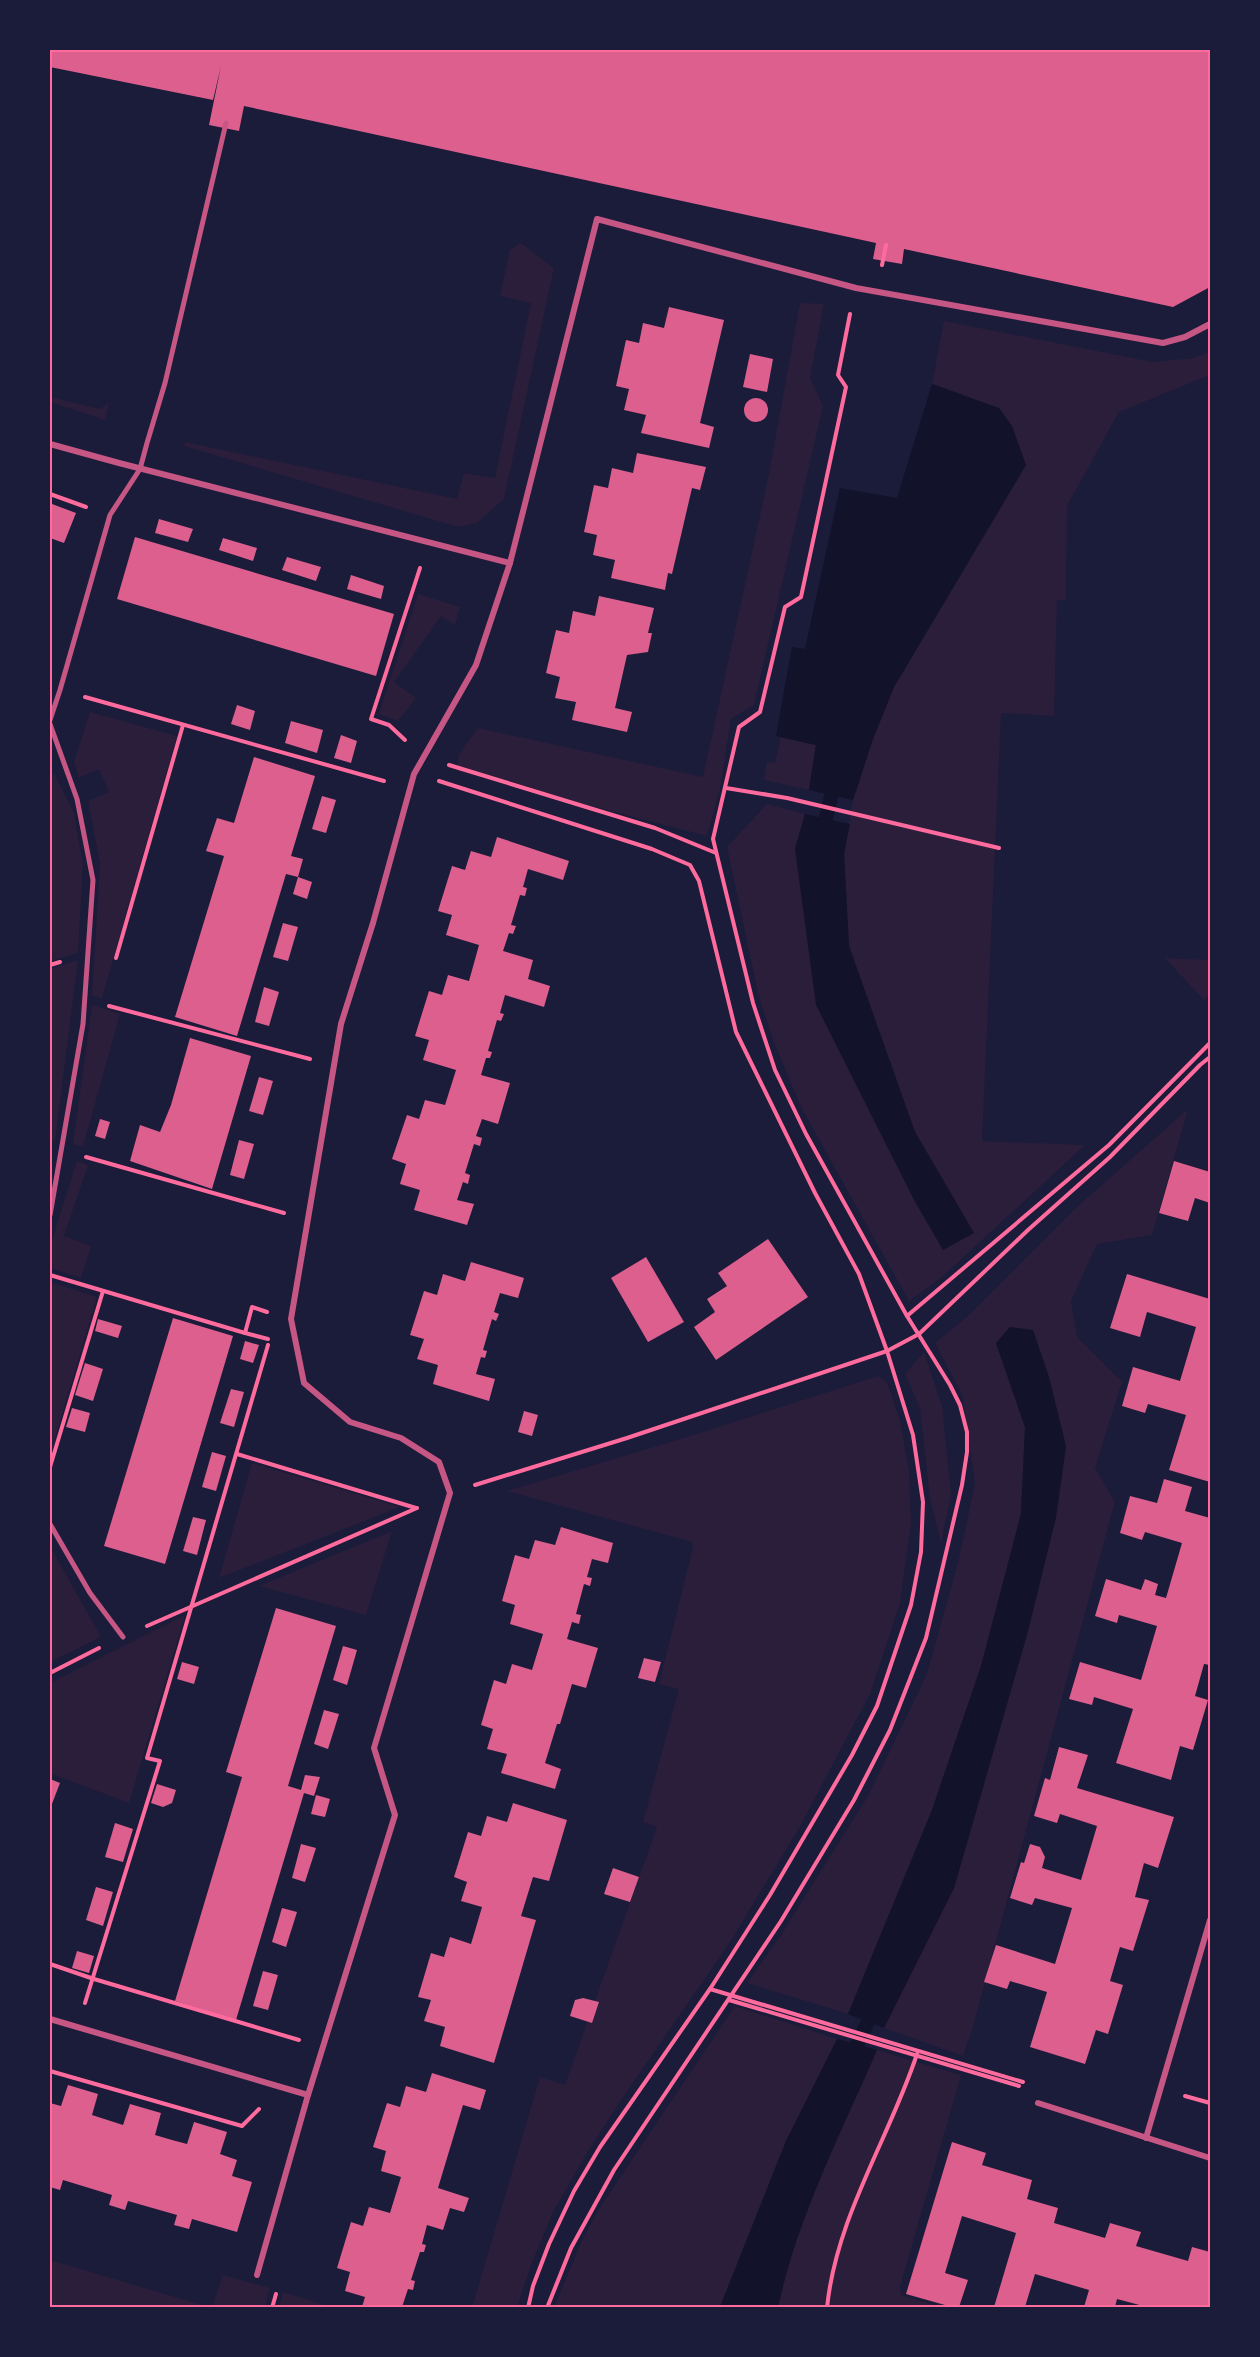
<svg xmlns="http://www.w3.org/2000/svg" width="1260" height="2357" font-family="'Varela Round',sans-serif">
<rect width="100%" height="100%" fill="#1b1b3a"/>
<!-- green -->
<g fill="#2a1e3b">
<path d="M521,243L554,268L504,499L477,523L458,527L184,446L185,442L457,499L464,473L495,478L531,303L500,296L510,250Z"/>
<path d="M800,303L824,304L810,378L823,406L754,705L731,719L720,789L707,836L457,771L459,754L478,728L703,777L769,474Z"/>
<path d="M944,321L1153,362L1193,358L1210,352V375L1119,412L1067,506L1066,600H1057L1054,716L1001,713L982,1141L1085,1145L942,1277L909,1301L801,1107L775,1045L759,997L727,847L767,804L805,814L795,849L943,1249L974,1233L915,1132L849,946L844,854L853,800L873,739L894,687L1026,465L962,394L932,384Z"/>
<path d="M50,397L100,409L109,403L105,420L50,402Z"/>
<path d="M418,594L460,607L455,625L441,616L394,682L416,698L398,721L379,714Z"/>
<path d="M90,712L177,736L102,998L92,996L100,863L88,801L109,792L99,769L79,778L74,762Z"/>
<path d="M781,737L816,745L809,790L764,780L767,762L775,763Z"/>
<path d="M50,773L55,775L74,813L83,865L78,953L50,961Z"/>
<path d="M1165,958L1210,960V994L1204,1000Z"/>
<path d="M78,960L55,1142L50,1140V969Z"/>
<path d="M92,1005L120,1014L83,1147L73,1144Z"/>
<path d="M1188,1109L1152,1235L1097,1244L1071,1301L1077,1337L1122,1382L1095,1468L1115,1502L972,2030L963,2056L884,2028L954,1888L1028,1631L1056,1517L1066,1446L996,1343L1025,1427L1021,1514L981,1666L932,1810L848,2014L747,1983L781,1935L868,1796L927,1674L959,1559L975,1483L962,1394L935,1343L968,1316L1078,1206Z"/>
<path d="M77,1161L88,1165L64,1236L91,1246L81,1278L50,1268V1246Z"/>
<path d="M50,1282L97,1297L50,1456Z"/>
<path d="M924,1352L942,1406L951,1494L941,1543L930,1499L920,1408L905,1374Z"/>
<path d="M878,1376L887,1382L900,1421L909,1470L911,1524L900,1603L870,1694L799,1828L730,1942L619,2103L585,2156L553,2212L531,2265L517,2307L472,2308L540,2077L565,2085L657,1827L643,1822L679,1689L659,1684L693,1547L692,1542L507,1491L687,1437Z"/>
<path d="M252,1463L400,1507L219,1578Z"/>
<path d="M392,1531L366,1615L259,1586Z"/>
<path d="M50,1546L101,1637L50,1662Z"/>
<path d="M185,1615L129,1803L50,1773V1683Z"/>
<path d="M735,2006L837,2039L786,2141L720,2307L554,2308L581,2243L599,2209Z"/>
<path d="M877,2050L961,2075L900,2287L901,2295L940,2307L778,2308C797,2219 841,2132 877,2050Z"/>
<path d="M50,2260L209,2307H50Z"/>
<path d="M223,2275L270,2288L265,2307H212Z"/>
<path d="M283,2292L331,2307H279Z"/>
</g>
<!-- water -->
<g fill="#12122b">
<path d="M932,384L999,408L1012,426L1026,465L894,687L873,739L853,800L809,790L816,745L776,736L792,647L805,649L840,488L897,498Z"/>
<path d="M805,814L850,824L844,854L849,946L915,1132L974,1233L943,1250L914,1200L816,1005L795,849Z"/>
<path d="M1010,1327L1033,1330L1049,1377L1066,1446L1056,1517L1028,1631L954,1888L884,2028L848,2014L932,1810L981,1666L1021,1514L1025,1427L996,1343Z"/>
<path d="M837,2039L877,2050C841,2133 797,2218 778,2307H720L786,2141Z"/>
</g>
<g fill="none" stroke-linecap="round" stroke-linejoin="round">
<!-- stream -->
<g stroke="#12122b" stroke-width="14">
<path d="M822,834L836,777"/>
<path d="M849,2061L876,2005"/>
</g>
</g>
<!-- building -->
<g fill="#dd5f8e">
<path d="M50,50H1210V287L1173,307L904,249L902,264L873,259L876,243L244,106L239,131L209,125L221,66L213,100L50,67Z"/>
<path d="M669,307L724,320L700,423L714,427L709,448L641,433L646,415L624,410L629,389L616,386L626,340L639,343L643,323L664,328Z"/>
<path d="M750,354L773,359L767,392L743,387Z"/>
<circle cx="756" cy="410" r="12"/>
<path d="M637,453L706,467L700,490L692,488L672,574L668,573L665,590L611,578L615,560L593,555L597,535L584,532L594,485L608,488L612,468L633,473Z"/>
<path d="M52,504L76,513L64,543L50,538V511Z"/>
<path d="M159,519L193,529L188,542L155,533Z"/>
<path d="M135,537L394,614L376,676L117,599Z"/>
<path d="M223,538L257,548L253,561L219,550Z"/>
<path d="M287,557L321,567L316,581L282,570Z"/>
<path d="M351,575L384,586L381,599L347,589Z"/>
<path d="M599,596L654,608L648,633H652L648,652L627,655L615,708L632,712L627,732L572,720L576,702L555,698L560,677L546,673L556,630L569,633L573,611L595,616Z"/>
<path d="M237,705L255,711L250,730L231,724Z"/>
<path d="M291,721L323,730L317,753L285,743Z"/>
<path d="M341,735L357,741L351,763L334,758Z"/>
<path d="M254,757L315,776L291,856L303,859L298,877L286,874L237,1036L175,1017L224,856L206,851L217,818L234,823Z"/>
<path d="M322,796L336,800L326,833L312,829Z"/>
<path d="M497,837L569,861L563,880L528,869L523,887L527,888L525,896L520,895L511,925L516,926L513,934L509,933L503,951L533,960L528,979L550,986L544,1007L505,995L500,1013L504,1014L501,1021L497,1020L488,1051L492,1052L490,1058H486L481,1075L510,1083L498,1124L482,1119L476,1136L482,1138L480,1146L474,1144L465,1173L470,1175L468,1184L463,1182L457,1200L474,1204L467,1225L414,1210L420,1190L400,1184L406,1164L392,1159L407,1115L419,1119L425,1100L445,1105L456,1070L423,1060L429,1040L415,1036L429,991L442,995L448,975L469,981L479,945L446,935L452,915L438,911L452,866L465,870L471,851L491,857Z"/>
<path d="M298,877L312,882L307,899L293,894Z"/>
<path d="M283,923L298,927L288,961L273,957Z"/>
<path d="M264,987L279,992L269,1026L255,1022Z"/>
<path d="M190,1038L251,1056L212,1189L130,1161L140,1125L160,1132L171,1105Z"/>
<path d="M259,1077L273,1081L263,1115L249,1111Z"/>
<path d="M100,1119L110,1122L105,1139L95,1136Z"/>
<path d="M239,1140L254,1144L244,1179L230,1175Z"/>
<path d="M1174,1161L1210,1172V1203L1195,1198L1188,1221L1159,1213Z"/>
<path d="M768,1239L808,1297L716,1360L694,1327L715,1312L707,1299L727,1286L718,1273Z"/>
<path d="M646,1257L684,1322L648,1342L611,1278Z"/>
<path d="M471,1262L524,1278L518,1298L500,1293L494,1312L499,1314L496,1321L492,1319L483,1350L487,1351L485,1358L481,1357L476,1374L495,1379L489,1401L433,1384L438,1365L417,1359L424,1339L410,1335L424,1291L437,1295L443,1274L465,1281Z"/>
<path d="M1127,1274L1210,1299V1482L1169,1470L1186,1415L1148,1404L1145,1413L1122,1406L1133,1367L1180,1381L1196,1327L1147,1312L1140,1337L1110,1328Z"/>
<path d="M173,1318L233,1336L165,1564L104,1546Z"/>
<path d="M98,1319L122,1326L118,1338L95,1331Z"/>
<path d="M245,1341L259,1345L253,1363L240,1359Z"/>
<path d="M85,1363L103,1369L93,1401L75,1395Z"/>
<path d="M231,1389L244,1392L234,1427L220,1423Z"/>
<path d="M72,1408L90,1413L85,1432L66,1427Z"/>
<path d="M524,1411L538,1415L532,1436L518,1432Z"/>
<path d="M212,1452L226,1456L216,1491L202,1487Z"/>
<path d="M1164,1479L1192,1487L1185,1511L1210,1518V1665L1204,1664L1195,1696L1208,1700L1193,1750L1180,1746L1171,1780L1116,1763L1133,1709L1094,1697L1092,1705L1069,1699L1080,1662L1141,1680L1157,1626L1119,1615L1117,1623L1095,1616L1106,1579L1141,1590L1145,1579L1158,1584L1155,1595L1166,1598L1182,1543L1145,1532L1142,1540L1120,1533L1130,1496L1157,1503Z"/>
<path d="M193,1517L206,1520L197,1555L183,1551Z"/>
<path d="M561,1527L613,1543L608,1563L592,1559L587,1577L592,1578L590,1586L584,1584L576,1614L581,1615L579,1624L572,1622L567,1639L598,1648L586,1688L572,1684L560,1724H557L545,1763L561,1769L555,1789L501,1773L507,1754L487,1749L493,1729L481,1725L494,1680L506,1684L512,1664L532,1670L543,1634L510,1624L515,1605L502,1601L515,1555L529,1559L535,1540L555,1545Z"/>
<path d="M276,1608L336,1626L288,1786L301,1790L305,1775L320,1777L314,1796L304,1793L236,2020L175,2001L242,1777L226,1772Z"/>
<path d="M343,1646L357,1650L347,1685L333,1680Z"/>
<path d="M644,1658L661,1662L655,1682L638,1678Z"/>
<path d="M182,1662L199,1667L194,1684L177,1679Z"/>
<path d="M324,1710L339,1714L328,1749L314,1744Z"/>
<path d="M1059,1747L1088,1755L1077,1788L1174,1817L1158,1868L1144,1863L1135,1897L1149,1900L1133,1951L1120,1947L1110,1981L1123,1985L1108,2034L1096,2030L1085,2064L1030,2047L1047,1992L1010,1981L1007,1989L984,1982L996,1945L1055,1964L1072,1908L1035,1898L1032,1905L1010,1898L1021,1862L1024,1863L1030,1844L1040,1847L1045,1857L1042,1868L1081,1880L1097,1826L1060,1814L1057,1823L1034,1816L1045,1778L1050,1780Z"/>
<path d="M50,1779L60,1783L50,1809Z"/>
<path d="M157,1784L176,1790L172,1803L163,1807L151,1803Z"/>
<path d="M316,1795L330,1799L325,1817L311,1814Z"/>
<path d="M513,1803L567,1820L549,1881L533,1877L521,1916L536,1920L494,2063L440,2046L445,2027L424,2021L431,2000L418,1997L431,1953L444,1957L450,1937L471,1944L477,1924L482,1907L461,1901L467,1882L454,1877L468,1832L481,1836L487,1816L507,1822Z"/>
<path d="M115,1823L133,1829L123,1862L105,1857Z"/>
<path d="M301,1844L316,1848L305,1882L292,1878Z"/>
<path d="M613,1868L639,1877L630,1902L604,1894Z"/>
<path d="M96,1887L113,1892L103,1926L86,1920Z"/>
<path d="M282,1908L297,1912L286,1947L272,1942Z"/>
<path d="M77,1951L94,1956L89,1973L72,1968Z"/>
<path d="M263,1971L278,1975L268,2010L253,2006Z"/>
<path d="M583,1998L599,2002L592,2023L570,2016L575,2000Z"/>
<path d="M432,2073L486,2090L480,2110L463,2105L438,2188L469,2198L464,2212L450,2208L443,2230L427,2225L422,2244L426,2245L424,2252H420L411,2280L415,2281L413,2290L408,2289L402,2307H362L365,2297L345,2291L350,2272L337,2268L351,2222L363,2226L369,2207L390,2213L401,2177L381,2171L386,2151L373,2147L387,2103L400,2107L406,2086L426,2092Z"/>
<path d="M68,2085L98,2094L92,2115L123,2125L130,2104L161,2113L155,2135L172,2140L187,2144L194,2122L227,2132L220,2154L237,2160L232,2176L252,2182L237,2232L192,2219L189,2229L174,2225L177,2215L128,2201L125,2210L109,2205L112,2195L63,2180L60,2190L50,2187V2103L61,2106Z"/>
<path d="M952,2142L986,2153L982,2165L1032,2180L1027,2199L1058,2208L1054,2223L1105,2238L1110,2223L1141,2232L1136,2246L1188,2261L1192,2247L1210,2252V2307H1147L1117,2299L1115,2307H1084L1089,2290L1035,2274L1025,2307H994L1016,2233L962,2216L945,2273L968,2280L959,2307H952L906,2294Z"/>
</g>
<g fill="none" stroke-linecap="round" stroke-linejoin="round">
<!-- path -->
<g stroke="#ff6b9d" stroke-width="4">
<path d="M882,265L886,245"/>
<path d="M50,494L86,507"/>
<path d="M85,697L384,781"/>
<path d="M405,740L389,725L371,719L420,568"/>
<path d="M449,765L655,828L716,853"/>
<path d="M439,781L652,849L690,865L699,881L736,1032L815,1193L859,1274L887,1351L913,1435L923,1502L921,1552L911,1605L877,1706L852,1755L770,1895L710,1989L600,2147L574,2191L549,2244L533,2286L528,2308"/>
<path d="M726,788L787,798L999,848"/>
<path d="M116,958L183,725"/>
<path d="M50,965L60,962"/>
<path d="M109,1006L310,1059"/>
<path d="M86,1157L284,1213"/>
<path d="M50,1275L245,1333L252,1307L267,1312"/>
<path d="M907,1316L1109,1145L1210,1043"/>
<path d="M245,1333L268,1339"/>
<path d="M237,1454L416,1508"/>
<path d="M50,1467L103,1291"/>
<path d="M475,1485L627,1438L887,1351L919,1334L1028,1230L1110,1157L1200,1065L1210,1057"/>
<path d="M147,1626L417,1508"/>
<path d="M50,1673L99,1648"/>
<path d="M50,1964L94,1979L299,2040"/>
<path d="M710,1989L1023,2082"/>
<path d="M729,2000L1019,2086"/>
<path d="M85,2003L160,1761L147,1758L268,1345"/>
<path d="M50,2071L242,2126L259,2109"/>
<path d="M1185,2096L1210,2103"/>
<path d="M272,2308L276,2294"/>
<path d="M547,2308L571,2248L614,2170L781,1921L854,1800L890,1730L926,1638L962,1485L967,1452V1432L960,1405L950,1385L907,1316L806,1134L775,1070L753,1003L713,839L739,727L760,712L785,607L801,597L846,387L838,375L850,314"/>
<path d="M827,2308C836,2217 889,2139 917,2054"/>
</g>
<!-- pedestrian -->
<g stroke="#c65784" stroke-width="5">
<path d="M50,720L60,690L110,515L140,469L147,443L165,383L226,123"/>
<path d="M50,724L77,799L93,880L83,1024L50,1215"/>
<path d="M50,1524L90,1593L123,1637"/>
</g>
<!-- minor -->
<g stroke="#c65784" stroke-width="6">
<path d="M50,444L119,463L510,563"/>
<path d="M50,2019L308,2095"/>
<path d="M1038,2103L1210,2158"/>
<path d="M1146,2138L1210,1920"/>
<path d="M257,2275L308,2095L395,1815L374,1748L450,1493L439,1462L401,1438L350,1422L304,1383L291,1319L341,1024L373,923L414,774L476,665L510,563L597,219L856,288L1163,343L1185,337L1210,324"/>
</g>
</g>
<!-- border -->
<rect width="1260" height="2357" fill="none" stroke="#1b1b3a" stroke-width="102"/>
<rect x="51" y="51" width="1158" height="2255" fill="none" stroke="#ff6b9d" stroke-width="2"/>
</svg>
